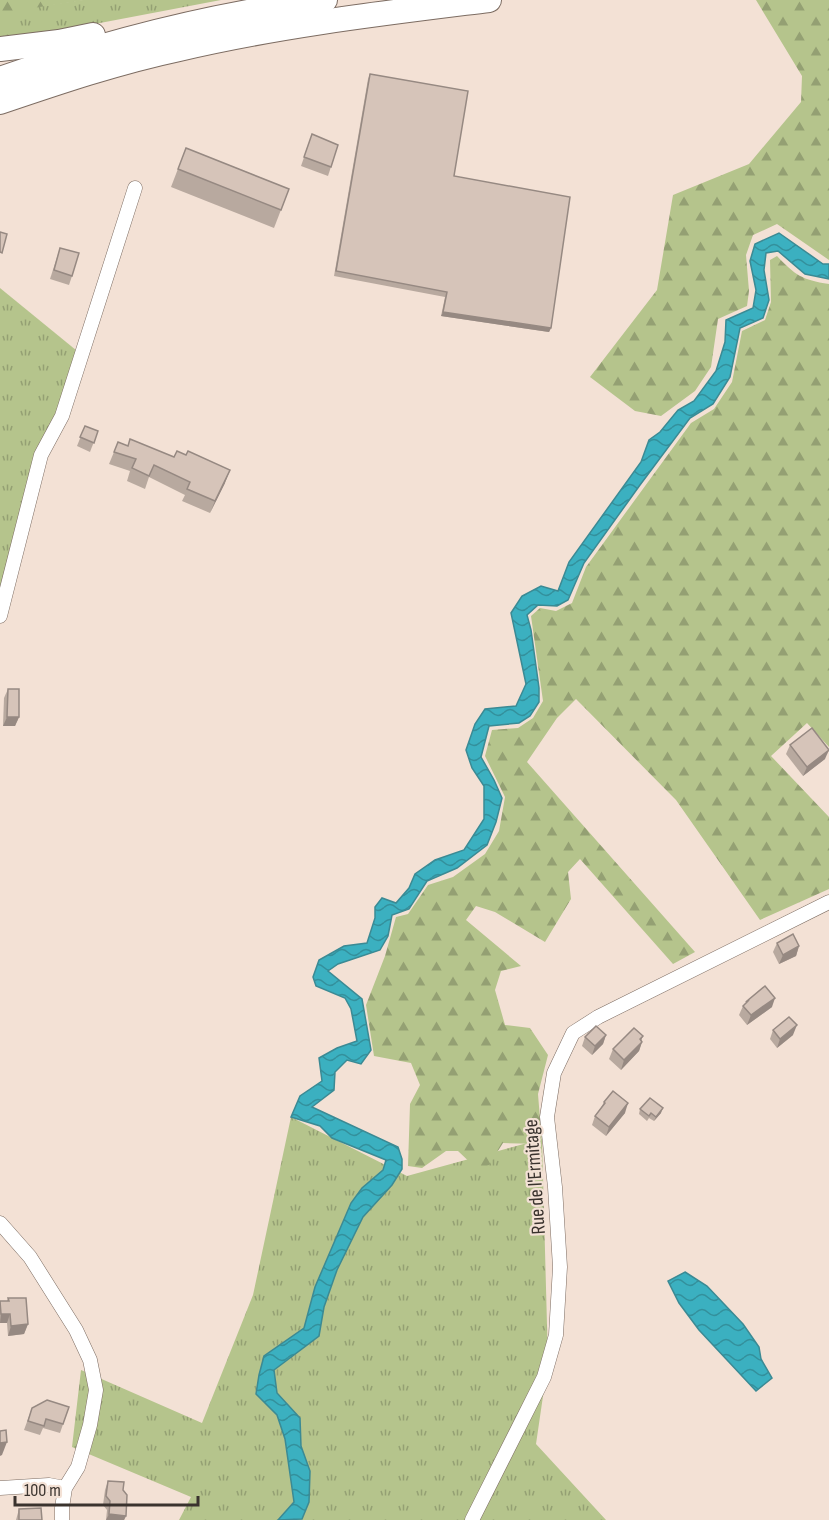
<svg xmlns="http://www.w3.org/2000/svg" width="829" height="1520" font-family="'Sofia Sans Condensed',sans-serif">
<defs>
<pattern id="grass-tufts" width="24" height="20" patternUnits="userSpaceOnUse" patternTransform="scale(1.5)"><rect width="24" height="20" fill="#b5c48c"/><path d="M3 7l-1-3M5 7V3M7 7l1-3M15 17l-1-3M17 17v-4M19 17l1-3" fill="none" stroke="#94a073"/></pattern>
<pattern id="forest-firs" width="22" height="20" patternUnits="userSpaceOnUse" patternTransform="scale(1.5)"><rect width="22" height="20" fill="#b5c48c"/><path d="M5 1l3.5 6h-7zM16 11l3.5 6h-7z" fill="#94a073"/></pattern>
<pattern id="water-waves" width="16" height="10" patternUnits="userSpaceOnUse" patternTransform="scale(1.5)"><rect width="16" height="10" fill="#3bb0c0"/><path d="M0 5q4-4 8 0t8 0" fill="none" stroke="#33909c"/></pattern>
</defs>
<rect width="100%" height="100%" fill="#f3e1d5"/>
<!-- grass -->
<g fill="url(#grass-tufts)">
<path d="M83,0H221L0,42V12Z"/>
<path d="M0,288L82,355L0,594Z"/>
<path d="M291,1117L407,1176L542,1139L548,1362L536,1444L606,1520H179L191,1497L72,1447L81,1370L202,1423L253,1295Z"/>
</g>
<!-- forest -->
<g fill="url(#forest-firs)">
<path d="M0,0H86L0,13Z"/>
<path d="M756,0H829V260L777,224L753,235L746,255L749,291L747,306L718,319L711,367L695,391L661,416L635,411L590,377L657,290L673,195L749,164L801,102L802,76Z"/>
<path d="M777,256C795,275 802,280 829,284V747L807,723L771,756L829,817V889L760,920L676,800L576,699L557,718L527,762L695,952L673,964L580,859L568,872L571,899L545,942L495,912L476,906L466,920L521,966L501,971L495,990L505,1025L530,1028L548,1055L538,1094L542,1144L503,1143L489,1165L478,1170L458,1151H446L422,1168L408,1166L410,1104L420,1085L411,1063L374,1056L366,1005L385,956L396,917L408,914L428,885L453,877L485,854L499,831L505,797L485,756L492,730L518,728L533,718L543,701L531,616L540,608L556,611L572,603L586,567L691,423L714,409L732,382L742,331L765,320L771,302L770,260Z"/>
</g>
<!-- water -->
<g fill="url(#water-waves)" stroke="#3b8a94" stroke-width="1.5">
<path d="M779,233L823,264H829V279L805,274L778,251L766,253L764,270L769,300L763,318L740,328L730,377L713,404L690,418L640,485L584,563L568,600L557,606L538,605L527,615L531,630L539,688V702L530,716L519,723L489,726L481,757L494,780L502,798L496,822L487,845L457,868L427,881L409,909L392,915L388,936L380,950L338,964L328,971L362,999L371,1050L361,1064L347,1060L335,1072L334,1090L312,1107L398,1147L402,1159V1169L392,1185L363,1217L337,1270L324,1307L319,1336L274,1370L277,1393L300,1418L301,1446L310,1471L309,1502L302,1519L278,1520L294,1502L285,1439L277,1415L256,1394L259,1375L264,1356L304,1328L315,1287L351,1203L362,1188L383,1170L386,1160L332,1138L320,1126L291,1117L300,1096L322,1081L319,1058L337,1048L357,1041L351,1009L345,998L316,986L313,977L319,960L344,946L367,943L375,918V907L382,898L396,903L409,888L415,874L435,860L464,850L484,819V786L472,768L466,750L475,724L485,709L516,706L526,684L511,613L522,596L541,586L558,591L569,562L641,462L649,440L660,432L678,410L694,401L716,371L725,342L726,320L753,308L756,290L750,261L755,244Z"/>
<path d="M685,1272L707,1286L743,1324L759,1347L761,1359L772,1378L756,1391L699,1330L679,1303L668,1281Z"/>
</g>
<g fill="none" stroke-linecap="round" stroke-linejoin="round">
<defs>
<g id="street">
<path d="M0,616L41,455L62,416L135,188"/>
<path d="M0,1223L30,1257L76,1330L90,1360L96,1390L90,1425L78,1467L65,1488L62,1508V1520"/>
<path d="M0,1488L49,1485L65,1488"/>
<path d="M472,1520L544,1377L556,1335L560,1267L555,1187L547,1117L554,1073L573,1033L598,1017L829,902"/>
</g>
<g id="highway">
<path d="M0,49L59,42L93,35"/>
<path d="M0,79C105,42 214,14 325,0"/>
<path d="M0,102C59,82 118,62 179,49C281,25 385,13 489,0"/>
</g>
</defs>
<!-- street casing -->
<use href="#street" stroke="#7c6c62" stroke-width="15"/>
<!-- highway casing -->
<use href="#highway" stroke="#7c6c62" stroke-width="26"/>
<!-- street -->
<use href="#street" stroke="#fff" stroke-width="14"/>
<!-- highway -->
<use href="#highway" stroke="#fff" stroke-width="24"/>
</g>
<!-- wall -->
<g fill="#b8a99f">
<path d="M370,74L454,176L551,328L549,332L441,316L445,297L334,276L368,79Z"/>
<path d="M312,134L338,145L328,176L301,166Z"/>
<path d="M186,148L289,189L274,228L171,187Z"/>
<path d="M60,248L72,276L69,285L50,279Z"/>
<path d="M85,426L98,431L90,452L77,446Z"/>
<path d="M128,446L174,457L225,483L210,513L182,501L185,495L149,477L145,489L127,481L130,471L109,464L114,452Z"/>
<path d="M8,689L19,717L15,726H3L4,698Z"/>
<path d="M790,745L825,759L803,776L786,754Z"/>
<path d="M777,943L799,946L796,956L779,964L773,952Z"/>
<path d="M747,1001L772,1007L747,1025L739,1015L743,1006L746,1003Z"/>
<path d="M773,1030L793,1035L777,1048L770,1039Z"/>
<path d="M606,1035L603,1044L592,1055L582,1046L585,1037Z"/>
<path d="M643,1036L641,1040L642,1042L639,1051L621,1070L609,1059L613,1049Z"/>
<path d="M604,1102L625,1113L606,1136L592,1125L595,1116L601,1108Z"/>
<path d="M640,1109L661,1113L654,1121L649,1118L647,1121L639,1114Z"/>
<path d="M8,1298L28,1324L24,1334L8,1336L7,1323H0V1301H7Z"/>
<path d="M69,1407L60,1433L43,1428L40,1435L24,1430L32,1408Z"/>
<path d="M108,1481L123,1490L126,1516L124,1520H106L107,1510L103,1505L105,1490Z"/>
<path d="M19,1509L42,1520H16Z"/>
</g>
<!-- shaded-wall -->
<g fill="#968982">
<path d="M443,312L551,328L549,332L441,316Z"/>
<path d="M230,470L225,483L210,513L215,501Z"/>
<path d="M7,717H19L15,726H3Z"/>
<path d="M829,750L825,759L803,776L807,767Z"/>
<path d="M799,946L796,956L779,964L783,955Z"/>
<path d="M775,998L772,1007L747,1025L751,1015Z"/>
<path d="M797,1025L793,1035L777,1048L780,1039Z"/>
<path d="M606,1035L603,1044L592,1055L595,1046Z"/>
<path d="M643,1036L639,1045L642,1042L639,1051L621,1070L624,1060Z"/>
<path d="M628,1103L625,1113L606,1136L609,1127Z"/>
<path d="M663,1108L661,1113L654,1121L656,1117Z"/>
<path d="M1,1314H10L7,1323H0Z"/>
<path d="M28,1324L24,1334L8,1336L11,1326Z"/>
<path d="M7,1442L2,1455L0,1456V1443Z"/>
<path d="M109,1514L126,1516L124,1520H106Z"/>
</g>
<!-- building -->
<g fill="#d6c4b9" stroke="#968982" stroke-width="1.5">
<path d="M370,74L468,91L454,176L570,197L551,328L443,312L447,292L336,271Z"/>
<path d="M312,134L338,145L331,167L304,157Z"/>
<path d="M186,148L289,189L281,210L178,169Z"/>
<path d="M0,232L7,234L2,253L0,252Z"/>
<path d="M60,248L79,253L72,276L54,270Z"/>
<path d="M85,426L98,431L94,443L80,437Z"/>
<path d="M130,439L174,457L177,451L186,455L188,451L230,470L215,501L187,489L190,482L154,465L149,476L132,468L136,459L114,452L118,442L128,446Z"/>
<path d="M8,689H19V717H7Z"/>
<path d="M812,728L829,750L807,767L790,745Z"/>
<path d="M793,934L799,946L783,955L777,943Z"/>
<path d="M765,986L775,998L751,1015L743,1006L748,1001H747Z"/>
<path d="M789,1017L797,1025L780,1039L773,1030Z"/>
<path d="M596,1026L606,1035L595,1046L585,1037Z"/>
<path d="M634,1028L643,1036L640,1039L642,1042L624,1060L613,1049Z"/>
<path d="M613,1091L628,1103L609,1127L595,1116L605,1103L604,1102Z"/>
<path d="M650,1098L663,1108L656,1117L651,1113L649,1116L640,1109Z"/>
<path d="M8,1298H26L28,1324L11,1326L10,1314H1L0,1301H9Z"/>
<path d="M47,1400L69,1407L63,1424L46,1419L44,1426L28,1421L32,1408Z"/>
<path d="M6,1430L7,1442L0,1443V1431Z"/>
<path d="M108,1481L124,1482L123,1490L127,1495L126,1516L109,1514L110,1501L106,1496Z"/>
<path d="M41,1508L42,1520H19V1509Z"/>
</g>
<g text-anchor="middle" stroke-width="4.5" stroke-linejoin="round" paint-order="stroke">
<!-- street labels -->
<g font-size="20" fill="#3a332e" stroke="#f3e1d5">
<text transform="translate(534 1177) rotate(-94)" y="7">Rue de l'Ermitage</text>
</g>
</g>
<!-- scale -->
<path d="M15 1496v9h183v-9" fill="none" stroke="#3a332e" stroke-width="3"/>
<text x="24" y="1496" font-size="18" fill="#3a332e" stroke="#f3e1d5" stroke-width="4.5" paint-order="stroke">100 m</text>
</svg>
